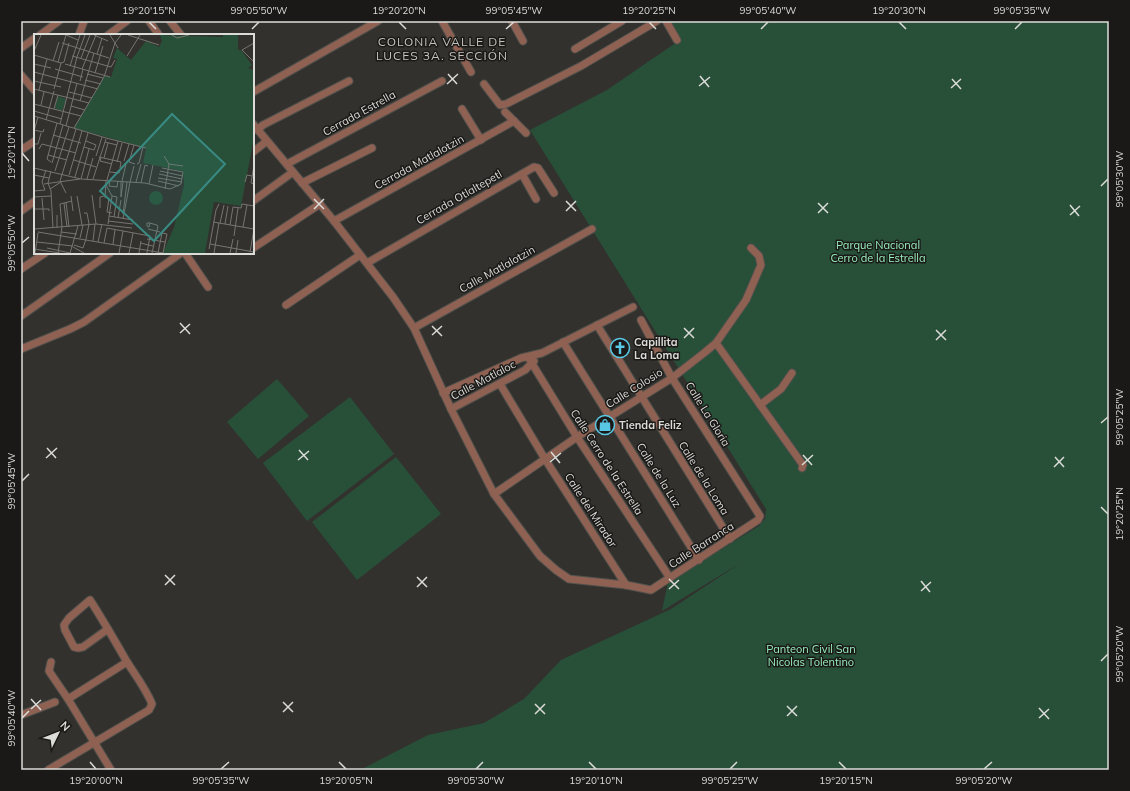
<svg xmlns="http://www.w3.org/2000/svg" width="1130" height="791" font-family="Mulish,sans-serif">
<rect width="100%" height="100%" fill="#32312d"/>
<!-- green -->
<g fill="#285039">
<path d="M668,21H1109V770H360L428,735L484,723L524,699L561,660L671,609L742,562L662,611L668,582L759,526L765,519L766,509L530,130L607,90L680,40Z"/>
<path d="M277,379L309,416L258,459L227,422Z"/>
<path d="M350,397L394,454L307,521L263,463Z"/>
<path d="M396,457L441,514L357,580L312,522Z"/>
</g>
<g fill="none" stroke-linecap="round" stroke-linejoin="round">
<defs>
<g id="minor">
<path d="M149,21L159,35"/>
<path d="M170,21L181,35"/>
<path d="M442,21L471,72"/>
<path d="M512,21L523,41"/>
<path d="M666,21L677,40"/>
<path d="M40,35L59,21"/>
<path d="M79,35L84,21"/>
<path d="M108,35L127,21"/>
<path d="M21,48L35,38"/>
<path d="M575,49L622,21"/>
<path d="M21,75L35,91"/>
<path d="M484,84L500,105L506,104L581,66L657,21"/>
<path d="M253,92L378,21"/>
<path d="M462,109L481,140"/>
<path d="M505,112L526,133"/>
<path d="M253,124L334,221L393,297L414,328L451,409L494,494L540,556L556,570L569,579L626,585L651,590L758,520L760,516L672,378L641,320"/>
<path d="M257,130L263,125L349,81"/>
<path d="M21,150L35,141"/>
<path d="M253,152L267,141"/>
<path d="M287,164L442,81"/>
<path d="M522,174L536,199"/>
<path d="M302,183L372,148"/>
<path d="M253,201L293,172"/>
<path d="M21,211L35,201"/>
<path d="M334,221L514,121"/>
<path d="M253,248L320,204"/>
<path d="M185,253L208,287"/>
<path d="M367,263L534,167L538,168L554,193"/>
<path d="M21,269L45,253"/>
<path d="M286,305L360,255"/>
<path d="M21,316L110,253"/>
<path d="M597,325L730,539"/>
<path d="M414,328L592,229"/>
<path d="M563,342L699,560"/>
<path d="M716,343L803,465L802,468"/>
<path d="M21,349L70,329L84,322L181,253"/>
<path d="M528,357L577,437L670,578"/>
<path d="M500,384L545,459L626,585"/>
<path d="M443,393L521,358L542,353L633,307"/>
<path d="M760,405L781,389L792,373"/>
<path d="M451,409L525,370L534,361"/>
<path d="M494,494L577,437L672,378L704,353L716,343L746,300L761,265L759,256L751,248"/>
<path d="M51,662L49,671L68,699L111,770"/>
<path d="M68,699L127,662"/>
<path d="M21,715L55,702"/>
<path d="M48,770L149,710L152,704C146,689 136,676 127,662C115,641 103,620 90,600L69,618L64,625L65,630L74,647L78,648L83,647L108,629"/>
</g>
</defs>
<!-- minor casing -->
<use href="#minor" stroke="#50504c" stroke-width="9"/>
<!-- minor -->
<use href="#minor" stroke="#8e6152" stroke-width="7"/>
</g>
<!-- ticks -->
<path fill="none" stroke="#dbdbd8" stroke-width="1.5" d="M149,22L156,29M399,22L406,29M649,22L656,29M899,22L906,29M252,29L259,22M506,29L514,22M761,29L768,22M1015,29L1022,22M448,74L457,84M700,76L709,87M952,79L961,89M447,84L458,74M699,86L710,77M951,88L961,79M22,153L29,161M1101,186L1108,179M314,199L324,209M566,201L576,211M818,203L828,213M1070,205L1079,216M314,209L324,199M566,211L576,201M818,213L828,203M1070,215L1080,206M22,243L29,237M180,323L190,334M432,326L442,336M684,328L694,338M936,330L946,340M180,333L190,324M432,335L442,326M684,338L694,328M936,340L946,330M1101,423L1108,417M47,448L56,458M299,450L308,460M551,452L560,463M803,455L812,465M1055,457L1064,467M46,458L57,448M298,460L309,451M550,462L561,453M802,465L813,455M1054,467L1064,457M22,481L29,474M1101,507L1108,514M165,575L175,585M417,577L427,587M669,579L679,589M921,581L930,592M165,585L175,575M417,587L427,577M669,589L679,580M921,591L931,582M1101,661L1108,654M31,699L41,710M283,702L293,712M535,704L545,714M787,706L797,716M1039,708L1049,719M31,709L41,700M283,712L293,702M535,714L545,704M787,716L797,706M22,718L29,711M1039,718L1049,709M90,762L96,769M339,762L346,769M589,762L596,769M839,762L846,769M221,769L229,762M476,769L483,762M730,769L737,762M984,769L992,762"/>
<!-- icons -->
<defs>
<symbol id="church-ring" viewBox="-11 -11 22 22"><circle r="9.5" fill="#1a1917" stroke="#59c8e4" stroke-width="1.5"/><path d="M-1.2-6h2.4v3.5h3.3v2.4h-3.3V6h-2.4V-.1h-3.3v-2.4h3.3Z" fill="#59c8e4"/></symbol>
<symbol id="shop-ring" viewBox="-11 -11 22 22"><circle r="9.5" fill="#1a1917" stroke="#59c8e4" stroke-width="1.5"/><path d="M-5-2.5h2.3a2.7 3.5 0 0 1 5.4 0H5L5.5 6h-11ZM-1.5-2.5h3a1.5 2.3 0 0 0-3 0Z" fill="#59c8e4"/></symbol>
</defs>
<g fill-rule="evenodd">
<use href="#church-ring" x="609" y="337" width="22" height="22"/>
<use href="#shop-ring" x="594" y="414" width="22" height="22"/>
</g>
<g text-anchor="middle" stroke-width="3" stroke-linejoin="round" paint-order="stroke">
<!-- street labels -->
<g font-size="11" fill="#dbdbd8" stroke="#1a1917">
<text transform="translate(359 113) rotate(-29)" y="4">Cerrada Estrella</text>
<text transform="translate(419 162) rotate(-29)" y="4">Cerrada Matlalotzin</text>
<text transform="translate(459 197) rotate(-30)" y="4">Cerrada Otlaltepetl</text>
<text transform="translate(497 269) rotate(-29)" y="4">Calle Matlalotzin</text>
<text transform="translate(483 380) rotate(-28)" y="4">Calle Matlaloc</text>
<text transform="translate(634 388) rotate(-32)" y="4">Calle Colosio</text>
<text transform="translate(708 414) rotate(58)" y="4">Calle La Gloria</text>
<text transform="translate(607 462) rotate(57)" y="4">Calle Cerro de la Estrella</text>
<text transform="translate(659 475) rotate(58)" y="4">Calle de la Luz</text>
<text transform="translate(704 478) rotate(58)" y="4">Calle de la Loma</text>
<text transform="translate(591 510) rotate(57)" y="4">Calle del Mirador</text>
<text transform="translate(701 545) rotate(-33)" y="4">Calle Barranca</text>
</g>
<!-- park labels -->
<g font-size="11" fill="#97efbb" stroke="#1a1917">
<text x="878" y="249">Parque Nacional<tspan x="878" dy="13">Cerro de la Estrella</tspan></text>
<text x="811" y="653">Panteon Civil San<tspan x="811" dy="13">Nicolas Tolentino</tspan></text>
</g>
<!-- poi labels -->
<g font-size="11" font-weight="bold" fill="#dbdbd8" stroke="#1a1917" text-anchor="start">
<text x="634" y="346">Capillita<tspan x="634" dy="13">La Loma</tspan></text>
<text x="619" y="429">Tienda Feliz</text>
</g>
<!-- neighbourhood labels -->
<g font-size="12" letter-spacing="1" fill="#c4c3be" stroke="#1a1917">
<text x="442" y="46">COLONIA VALLE DE<tspan x="442" dy="14">LUCES 3A. SECCIÓN</tspan></text>
</g>
</g>
<!-- overview -->
<g transform="translate(34 34)">
<rect width="220" height="220" fill="#32312d"/>
<path d="M126,1L189,3V1H204V16H207L218,31L214,34L220,36V104L207,172L180,168L171,219H129L140,193L150,151L149,137L109,129L112,114L40,94L71,42L77,43L83,25L79,24L83,14L97,26L112,7L125,13L128,7ZM24,62L32,65L28,77L21,74ZM115 164a7 7 0 1 1 14 0a7 7 0 1 1-14 0Z" fill="#285039"/>
<path fill="none" stroke="#767571" stroke-width="1" d="M32,1L44,6M60,1L74,7M76,1L84,14M94,1L125,11M138,1L143,4L155,1M28,9L75,24M0,17L7,1M63,20L68,4M0,21L27,29M38,22L77,33L81,26M93,22L106,1M47,24L56,1M19,27L25,8M24,28L32,1M220,28L208,16L220,9M27,29L30,28L35,9M0,30L17,34M31,30L76,43M36,32L46,1M21,35L49,43M48,35L62,1M0,38L64,55M61,39L69,12M53,40L69,44M51,46L67,50M0,47L27,53M46,47L49,35M0,55L55,69M20,55L27,29M5,56L13,25M35,58L58,64M46,67L60,19M0,70L47,82M7,71L10,58M37,72L51,76M20,75L24,61M0,77L28,85M0,82L72,104L112,114M12,86L20,57M26,90L43,23L51,1M32,92L43,49M40,94L70,43L81,9L87,1M0,96L9,98L10,95M0,97L4,83M19,101L47,109M71,108L83,111M0,110H4L7,99M100,111L95,128L101,130M50,113L60,116L62,111L52,107M5,115L8,110L42,119M14,121L33,126M62,122L68,103M130,122L135,130L131,155M65,123L87,128L86,134M67,123L66,127L78,130M70,124L74,109M40,126L62,133M90,127L95,110M17,128L13,125L23,89M83,128L88,109M18,129L29,91M103,130L105,129L109,113M135,130L149,132M220,131L217,149L220,150M0,134L47,145L111,149L136,155L147,150L149,138L128,134M17,137L14,149L17,157L19,194M21,137L35,93M126,137L149,142M76,138L85,139L86,135M125,140L148,145M0,141L15,144M35,141L48,97M41,143L54,99M124,144L148,148M47,145L55,115M53,145L59,124M59,145L72,105M73,146L84,107M76,147L75,152L83,153L84,147M87,147V163L89,148M88,147L92,130M124,147L145,152M96,148L100,132M102,148L107,130M211,148L213,141L218,142M107,149L111,131L114,132M10,150L46,145M115,150L119,131M72,151L78,162L74,190M16,155L27,148M0,157L11,156L8,148L12,136M32,159L26,147L42,95M58,161L62,190M37,162L39,177M43,162L48,191M78,162L83,163L80,183M0,163L17,162M8,164L10,186M71,164L72,146M75,164L73,178L78,179M32,168L35,193M30,169L33,193M66,174V163L70,162M0,175H15V177M50,179H53L55,190L52,205M89,180L93,148M23,181V194M75,182L99,186M84,184L87,166M89,185L96,148M74,187L99,190M179,188L220,195M116,189L115,193L113,192V189H116L119,190L123,191L124,192L118,219M186,189L190,171M191,190L194,172M196,191L199,173L207,174L208,170L220,172M209,193L213,171M73,194L116,202L113,219M0,195L62,190L98,194M114,195L126,198M4,198L129,219M27,198L43,200M200,202L204,174M46,204L49,191M113,205L131,208M59,207L61,190M3,208L39,212M64,208L68,190M70,209L73,194M106,209L119,212M79,210L81,196M176,210L220,218M40,211L49,214L52,205M39,213L50,219M13,214L36,219M0,215L26,219M175,215L182,176L185,170M216,218L220,195M1,219L4,199M24,219L28,193L26,170L38,167M36,219L44,192M85,219L89,197M95,219L99,199M105,219L107,207M124,219L128,199L133,200L129,219M180,219L185,189M196,219L199,205M202,219L204,206"/>
<path fill="#388a83" fill-opacity="0.15" stroke="#388a83" stroke-width="2" d="M138,80L191,130L120,207L66,157Z"/>
<rect width="220" height="220" fill="none" stroke="#dbdbd8" stroke-width="2"/>
</g>
<!-- border -->
<rect width="1130" height="791" fill="none" stroke="#1a1917" stroke-width="44"/>
<!-- north arrow -->
<g transform="translate(58 733) rotate(47)" stroke="#1a1917" stroke-width="3" paint-order="stroke">
<path d="M0-3L7 15L0 10L-7 15Z" fill="#dbdbd8"/>
<text y="-6" font-size="11" font-weight="bold" text-anchor="middle" fill="#dbdbd8">N</text>
</g>
<rect x="22" y="22" width="1086" height="747" fill="none" stroke="#dbdbd8" stroke-width="1.5"/>
<g font-size="10" text-anchor="middle" fill="#dbdbd8">
<text x="149" y="14">19°20'15"N</text>
<text x="259" y="14">99°05'50"W</text>
<text x="399" y="14">19°20'20"N</text>
<text x="514" y="14">99°05'45"W</text>
<text x="649" y="14">19°20'25"N</text>
<text x="768" y="14">99°05'40"W</text>
<text x="899" y="14">19°20'30"N</text>
<text x="1022" y="14">99°05'35"W</text>
<text transform="translate(11 153) rotate(-90)" y="4">19°20'10"N</text>
<text transform="translate(1119 179) rotate(-90)" y="4">99°05'30"W</text>
<text transform="translate(11 243) rotate(-90)" y="4">99°05'50"W</text>
<text transform="translate(1119 417) rotate(-90)" y="4">99°05'25"W</text>
<text transform="translate(11 481) rotate(-90)" y="4">99°05'45"W</text>
<text transform="translate(1119 514) rotate(-90)" y="4">19°20'25"N</text>
<text transform="translate(1119 654) rotate(-90)" y="4">99°05'20"W</text>
<text transform="translate(11 718) rotate(-90)" y="4">99°05'40"W</text>
<text x="96" y="784">19°20'00"N</text>
<text x="221" y="784">99°05'35"W</text>
<text x="346" y="784">19°20'05"N</text>
<text x="476" y="784">99°05'30"W</text>
<text x="596" y="784">19°20'10"N</text>
<text x="730" y="784">99°05'25"W</text>
<text x="846" y="784">19°20'15"N</text>
<text x="984" y="784">99°05'20"W</text>
</g>
</svg>
